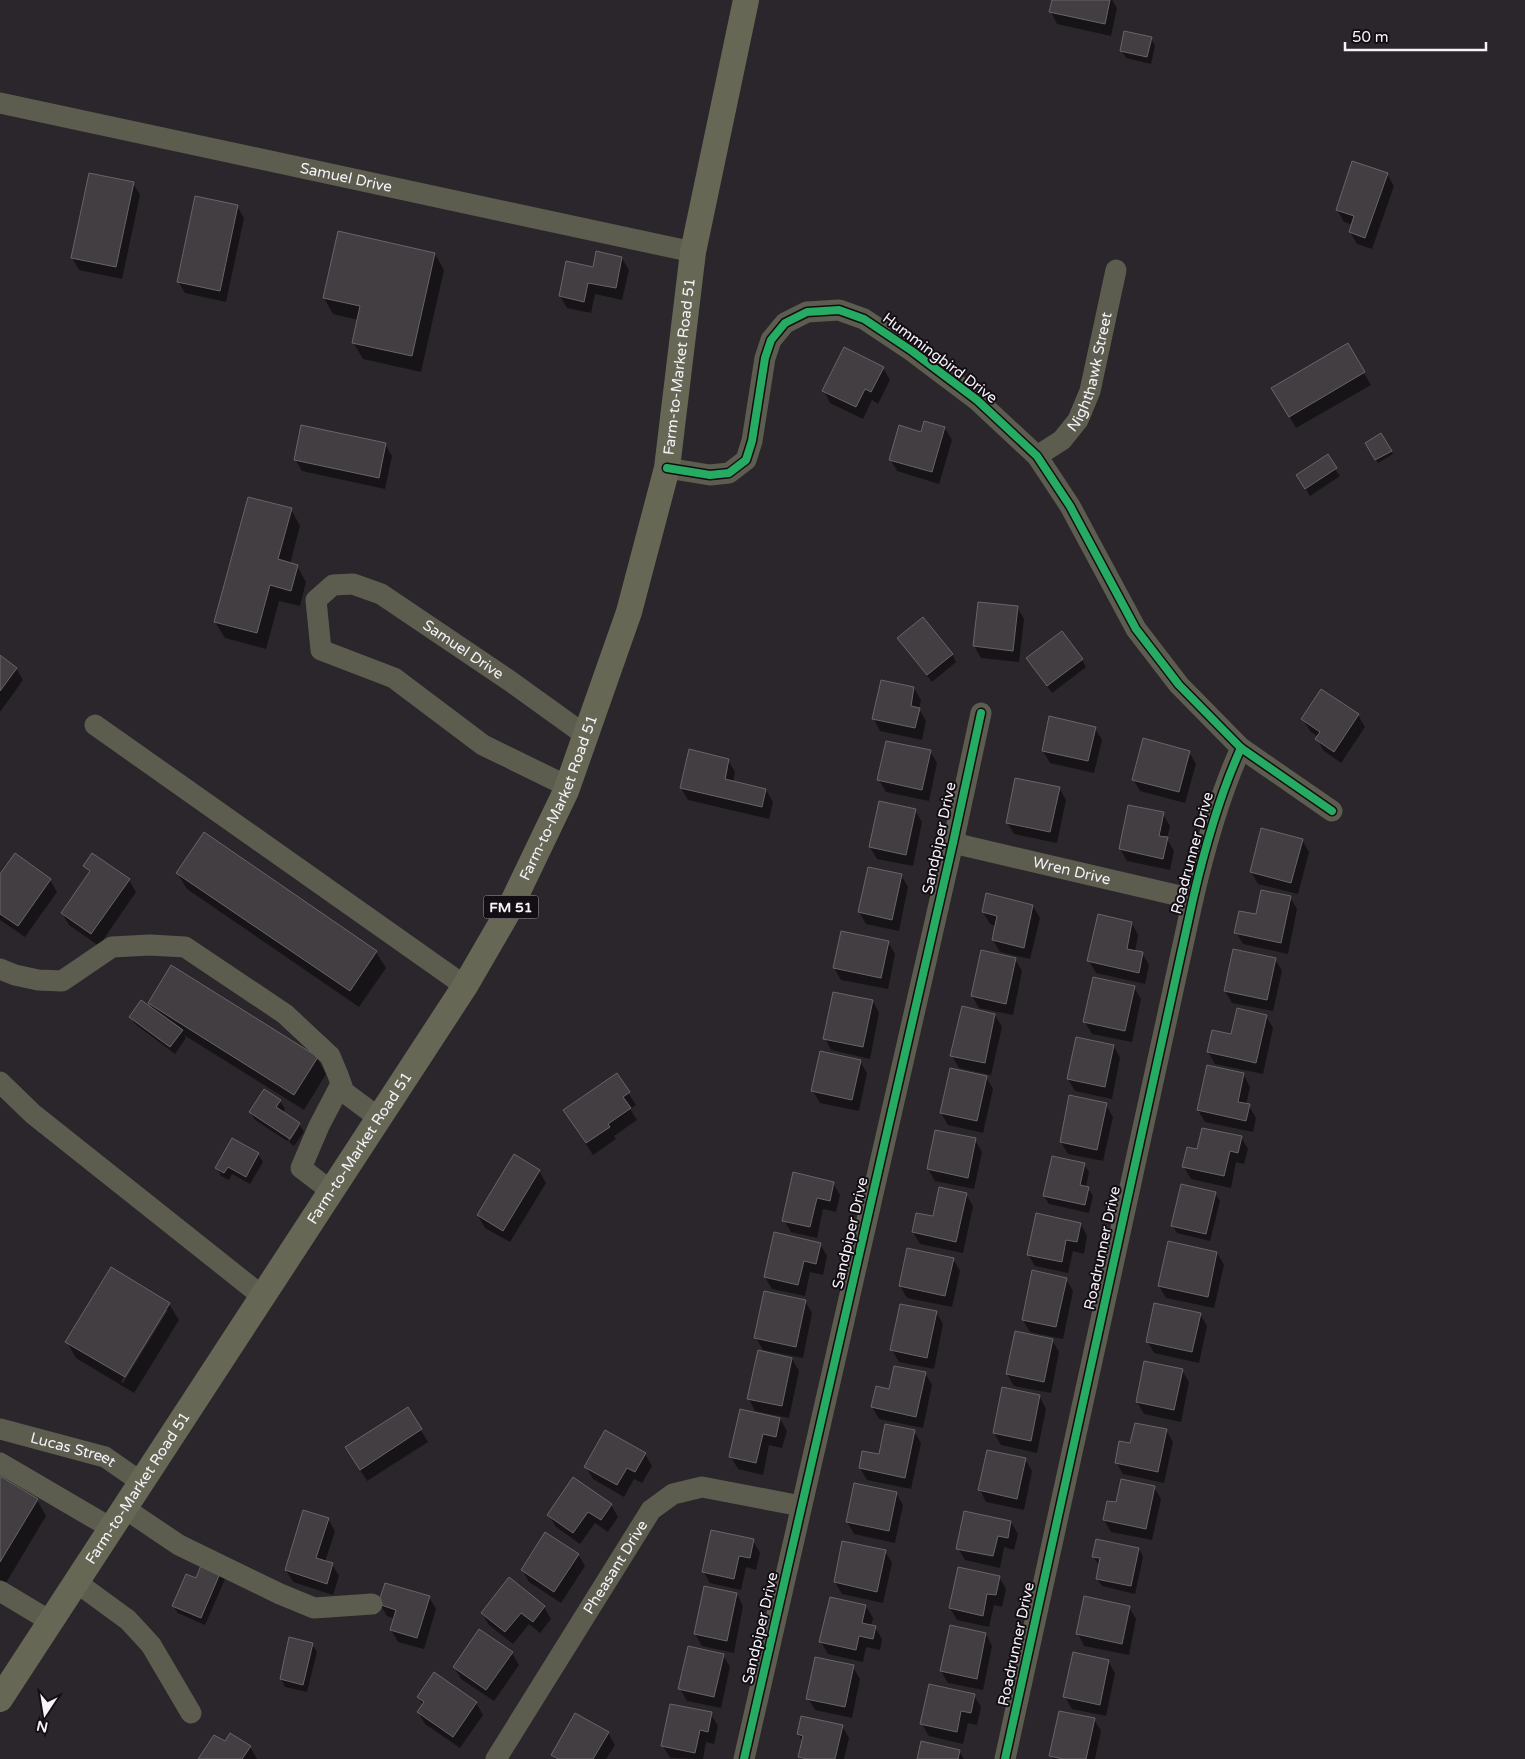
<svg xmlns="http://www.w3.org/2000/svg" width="1525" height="1759" font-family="'Varela Round',sans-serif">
<rect width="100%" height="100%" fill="#2b262b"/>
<!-- shadow -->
<g fill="#0007" fill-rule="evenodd">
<path d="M1053,0H1112L1117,8L1111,36L1057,24L1051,12Z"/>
<path d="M1151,38L1155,46L1151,64L1126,58L1121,50Z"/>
<path d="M1387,174L1394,186L1372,249L1357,244L1350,232L1353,225L1344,222L1337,210Z"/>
<path d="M133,183L140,195L122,279L79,270L72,258Z"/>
<path d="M237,206L244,218L226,302L185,293L178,281Z"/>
<path d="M435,254L444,270L421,372L363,359L353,342L358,320L333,314L324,298Z"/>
<path d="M622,258L629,270L622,300L595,294L591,313L567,308L560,296L567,263L594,268Z"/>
<path d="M1347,345L1371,385L1296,428L1273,388Z"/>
<path d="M883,368L890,380L878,404L872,400L863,419L830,403L824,391Z"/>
<path d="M945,428L952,440L939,484L897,471L890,459L922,433Z"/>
<path d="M1381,435L1393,454L1378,463L1366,443Z"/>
<path d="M385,444L392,456L385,489L302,471L295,459Z"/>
<path d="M1335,469L1340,476L1310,496L1302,483Z"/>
<path d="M291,509L300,526L290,564L297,566L306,582L300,606L279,601L266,649L225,638L215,622Z"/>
<path d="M979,603L1017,607L1024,619L1019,662L981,658L974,646Z"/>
<path d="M898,638L952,654L956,662L932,682Z"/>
<path d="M0,656L16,668L23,680L0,712Z"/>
<path d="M1082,660L1086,667L1052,693L1032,666Z"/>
<path d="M914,688L921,700L919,709L926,721L922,740L880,731L874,719Z"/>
<path d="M1358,715L1365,727L1341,763L1324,751L1317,739L1318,737L1310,731L1303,719Z"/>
<path d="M1095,728L1102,740L1094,773L1050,763L1043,751Z"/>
<path d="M930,751L937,763L929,801L886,792L879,780Z"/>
<path d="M1189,752L1196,764L1185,803L1140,791L1133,779Z"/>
<path d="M728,760L735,772L733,782L766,790L773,802L769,819L688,800L681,788ZM726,768H728L725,786L722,785Z"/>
<path d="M1059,788L1066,800L1057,843L1014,834L1007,822Z"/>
<path d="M915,810L922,822L913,866L877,859L870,847Z"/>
<path d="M1163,814L1170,826L1167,839L1174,851L1170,870L1127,861L1120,849Z"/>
<path d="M204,834L376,952L386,968L359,1007L187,889L177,873Z"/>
<path d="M1302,840L1309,852L1298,894L1258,884L1251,872Z"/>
<path d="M85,866L129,880L136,892L99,946L69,925L62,913L90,874Z"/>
<path d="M869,868L901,875L908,887L899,931L866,924L859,912Z"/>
<path d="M0,876L50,880L57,892L25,937L0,920Z"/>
<path d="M1290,897L1297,909L1288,954L1243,944L1236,932L1257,916Z"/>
<path d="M1033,906L1040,918L1030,959L1000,952L993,940L996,926L990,924L983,912Z"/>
<path d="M1132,923L1138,935L1135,952L1142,953L1149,965L1145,984L1096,973L1089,961Z"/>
<path d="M888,942L895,954L888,989L841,980L834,968Z"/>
<path d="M1015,959L1022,971L1013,1015L979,1008L972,996Z"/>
<path d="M1275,959L1282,971L1273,1011L1232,1003L1225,991Z"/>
<path d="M1134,987L1141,999L1132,1042L1092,1034L1085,1022Z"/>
<path d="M873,1001L879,1013L870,1059L831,1050L825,1038Z"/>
<path d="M149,1003L317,1058L326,1074L304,1110L184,1035L186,1038L175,1054L135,1024L130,1017L154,1011Z"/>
<path d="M995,1015L1002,1027L991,1075L959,1068L952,1056Z"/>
<path d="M1266,1016L1273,1028L1263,1074L1215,1064L1208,1052L1232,1036Z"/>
<path d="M1114,1046L1120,1058L1112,1099L1075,1091L1068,1079Z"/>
<path d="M860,1061L867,1073L859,1111L820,1103L813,1091Z"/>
<path d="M617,1075L636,1105L630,1109L637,1120L614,1136L616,1139L593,1155L564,1111Z"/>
<path d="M1244,1075L1250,1087L1246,1105L1249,1106L1256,1118L1253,1132L1205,1122L1198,1110Z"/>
<path d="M986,1077L993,1089L983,1133L948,1125L941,1113Z"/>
<path d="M280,1101L285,1109L282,1113L299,1124L304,1132L294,1146L289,1142L300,1126H297L287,1141L255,1120L250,1112Z"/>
<path d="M1106,1105L1113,1117L1103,1161L1068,1154L1061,1142Z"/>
<path d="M1241,1137L1248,1149L1244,1164L1236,1162L1231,1188L1191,1179L1184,1167L1198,1151Z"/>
<path d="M975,1140L982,1152L974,1189L935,1181L928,1169Z"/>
<path d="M258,1154L263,1162L250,1184L232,1174L229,1180L221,1176L217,1168Z"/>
<path d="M1052,1157L1084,1164L1089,1172L1086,1187L1088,1188L1093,1196L1089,1213L1049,1204L1044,1196Z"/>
<path d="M539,1171L546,1183L510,1242L485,1228L478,1216Z"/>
<path d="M833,1183L840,1195L836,1212L823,1209L817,1238L791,1232L784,1220Z"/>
<path d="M1215,1193L1220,1201L1210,1241L1177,1233L1173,1226Z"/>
<path d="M966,1194L973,1206L963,1253L920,1244L913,1232Z"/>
<path d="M1081,1224L1087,1236L1084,1254L1073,1251L1068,1273L1035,1266L1028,1254Z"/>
<path d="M820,1244L827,1256L823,1275L810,1272L805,1296L772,1289L765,1277Z"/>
<path d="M1217,1253L1224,1265L1214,1308L1166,1298L1159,1286Z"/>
<path d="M953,1259L960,1271L952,1307L907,1298L900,1286Z"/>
<path d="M1066,1279L1073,1291L1063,1339L1030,1332L1023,1320Z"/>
<path d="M805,1301L812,1313L803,1358L763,1350L756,1338Z"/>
<path d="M169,1304L179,1320L134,1393L76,1358L67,1342ZM165,1310H168L123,1383L121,1382Z"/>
<path d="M936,1312L943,1324L934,1369L899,1362L892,1350Z"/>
<path d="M1200,1314L1207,1326L1199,1363L1154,1353L1147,1341Z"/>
<path d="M1052,1340L1059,1352L1051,1393L1014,1386L1007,1374Z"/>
<path d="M792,1359L799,1371L789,1418L755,1411L749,1399Z"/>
<path d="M1182,1370L1189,1382L1181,1422L1144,1414L1137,1402Z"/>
<path d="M925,1373L932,1385L923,1428L879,1419L872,1407L890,1390Z"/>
<path d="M1040,1397L1046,1409L1037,1453L1001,1445L994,1433Z"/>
<path d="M407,1408L428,1442L367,1481L353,1459Z"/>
<path d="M780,1419L787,1431L782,1448L769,1445L763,1475L738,1469L731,1457Z"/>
<path d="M1166,1430L1173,1442L1164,1483L1123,1474L1116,1462L1131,1445Z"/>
<path d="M914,1431L921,1443L911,1489L867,1480L860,1468Z"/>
<path d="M645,1454L652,1466L642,1483L634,1479L624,1497L593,1479L586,1467Z"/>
<path d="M1025,1459L1032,1471L1024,1510L986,1502L980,1490Z"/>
<path d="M0,1478L37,1500L46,1516L6,1583L0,1580Z"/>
<path d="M1154,1487L1161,1499L1152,1540L1111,1532L1104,1520L1117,1504Z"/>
<path d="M896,1493L903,1505L895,1543L854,1534L847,1522Z"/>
<path d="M611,1505L618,1517L608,1532L595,1523L580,1544L556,1527L549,1515Z"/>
<path d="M328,1519L335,1531L325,1562L332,1564L339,1576L333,1595L293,1582L286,1570Z"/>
<path d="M1011,1522L1018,1534L1014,1550L1004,1547L1000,1568L965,1560L958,1548Z"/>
<path d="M753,1541L760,1553L756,1570L746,1567L741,1590L710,1583L703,1571Z"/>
<path d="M1139,1549L1143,1557L1135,1594L1102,1586L1097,1579L1100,1565L1098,1564L1093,1556Z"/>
<path d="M885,1551L892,1563L883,1603L842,1594L835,1582Z"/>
<path d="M578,1554L585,1566L561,1603L529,1582L522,1570Z"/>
<path d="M220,1572L225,1579L205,1625L178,1613L173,1606L196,1580Z"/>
<path d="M999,1577L1006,1589L1002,1607L994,1605L989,1627L957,1620L950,1608Z"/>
<path d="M509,1579L544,1607L551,1619L540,1633L529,1624L513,1644L489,1625L482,1613Z"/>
<path d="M737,1594L743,1606L734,1653L702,1646L695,1634Z"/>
<path d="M429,1597L436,1609L424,1649L398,1642L391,1630L395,1619L387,1616L380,1604Z"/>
<path d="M866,1606L873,1618L871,1626L875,1627L882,1639L880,1650L866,1647L863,1662L828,1654L821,1642Z"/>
<path d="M1129,1607L1136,1619L1129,1655L1084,1646L1078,1634Z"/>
<path d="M986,1634L992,1646L983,1690L948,1683L941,1671Z"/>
<path d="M312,1644L317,1652L307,1692L285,1687L281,1679Z"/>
<path d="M512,1653L519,1665L494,1701L461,1679L454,1667Z"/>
<path d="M723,1655L730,1667L721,1708L687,1701L680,1689Z"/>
<path d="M1108,1661L1115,1673L1106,1716L1072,1709L1065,1697Z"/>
<path d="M853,1667L860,1679L852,1718L815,1710L808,1698Z"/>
<path d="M974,1695L981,1707L977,1725L968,1723L963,1744L929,1736L922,1724Z"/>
<path d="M418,1697L476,1703L483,1715L460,1748L425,1724L418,1712L423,1705Z"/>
<path d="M711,1714L718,1726L714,1744L706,1742L703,1759L670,1758L663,1746Z"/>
<path d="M1094,1719L1101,1731L1095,1759H1053L1051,1756Z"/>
<path d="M842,1726L849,1738L844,1759H801L800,1757L803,1742L798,1734Z"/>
<path d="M608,1733L615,1745L606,1759H555L552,1755Z"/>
<path d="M225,1743L250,1747L257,1759H199Z"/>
<path d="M959,1751L964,1759H918Z"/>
</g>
<!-- building -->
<g fill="#423e42" stroke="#686469">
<path d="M1052,0H1110L1105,24L1049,12Z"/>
<path d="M1124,31L1152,37L1147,57L1120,51Z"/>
<path d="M1352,161L1388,173L1365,238L1349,232L1354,216L1336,210Z"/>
<path d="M89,173L134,182L116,267L71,258Z"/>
<path d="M195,196L238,205L220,291L177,282Z"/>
<path d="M338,231L435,253L412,356L352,343L360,306L323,298Z"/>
<path d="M596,251L622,257L616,288L588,283L584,302L559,296L566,261L593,267Z"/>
<path d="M1348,343L1365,372L1289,417L1271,388Z"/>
<path d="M844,347L884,367L871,392L865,389L856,407L822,391Z"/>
<path d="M924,421L945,427L932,472L889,460L899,425L921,432Z"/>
<path d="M301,425L386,443L379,478L294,460Z"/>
<path d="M1381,433L1392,451L1375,460L1365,443Z"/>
<path d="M1328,454L1337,468L1305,489L1296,475Z"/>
<path d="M248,497L292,508L278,559L298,565L291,591L270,585L257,633L214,622Z"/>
<path d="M978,602L1018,606L1013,651L973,646Z"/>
<path d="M923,617L953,654L927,675L897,638Z"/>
<path d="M1062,631L1083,659L1047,686L1026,658Z"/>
<path d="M0,655L17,668L0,691Z"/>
<path d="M881,680L914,687L911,706L920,708L915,728L872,719Z"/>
<path d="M1321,689L1359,714L1334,752L1315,739L1320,732L1301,719Z"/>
<path d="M1049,716L1096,727L1088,761L1042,751Z"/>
<path d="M1143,738L1190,751L1179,792L1132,780Z"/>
<path d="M886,741L931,750L922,790L877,780Z"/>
<path d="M689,749L729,759L725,779L766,789L762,807L680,788Z"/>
<path d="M1015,778L1060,787L1050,832L1006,823Z"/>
<path d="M879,801L916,809L906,855L869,847Z"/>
<path d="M1128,805L1164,812L1159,836L1168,837L1163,859L1119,849Z"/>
<path d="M1261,828L1303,839L1291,883L1250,872Z"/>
<path d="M204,832L377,951L350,991L176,873Z"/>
<path d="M15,853L51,879L18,926L0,914V874Z"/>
<path d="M92,853L130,879L91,934L61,913L90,871L83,866Z"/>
<path d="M868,867L902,874L892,920L858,912Z"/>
<path d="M1261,890L1291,896L1281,943L1234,933L1239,911L1256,914Z"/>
<path d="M986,893L1033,905L1024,948L992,940L997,916L982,912Z"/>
<path d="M1098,914L1132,922L1127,949L1143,952L1139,973L1087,961Z"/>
<path d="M841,931L889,941L881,978L833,968Z"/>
<path d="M1233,949L1276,958L1267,1000L1224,991Z"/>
<path d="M981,950L1016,958L1006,1004L971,996Z"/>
<path d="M171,965L318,1057L294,1095L148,1003Z"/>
<path d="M1093,977L1135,986L1125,1031L1083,1022Z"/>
<path d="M833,992L873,1000L863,1047L823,1039Z"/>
<path d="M141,1000L183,1030L170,1047L129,1017Z"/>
<path d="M962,1006L995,1014L985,1063L950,1056Z"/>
<path d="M1237,1008L1267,1015L1256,1063L1207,1052L1212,1030L1231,1034Z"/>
<path d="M1076,1037L1114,1045L1105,1087L1067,1079Z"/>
<path d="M820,1051L861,1060L852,1100L811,1091Z"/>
<path d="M1207,1065L1244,1073L1238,1102L1250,1104L1246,1121L1197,1110Z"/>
<path d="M950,1068L987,1076L977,1121L940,1113Z"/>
<path d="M617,1073L630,1092L623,1097L631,1108L608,1124L610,1127L586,1143L563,1110Z"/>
<path d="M264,1089L281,1100L276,1107L300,1123L290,1139L249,1112Z"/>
<path d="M1069,1095L1107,1103L1097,1150L1060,1142Z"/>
<path d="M1202,1128L1242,1136L1238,1153L1230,1151L1224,1176L1182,1167L1187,1147L1197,1149Z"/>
<path d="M935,1130L976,1138L968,1178L927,1169Z"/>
<path d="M232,1138L259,1153L246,1177L228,1167L224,1173L215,1168Z"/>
<path d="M514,1154L540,1170L503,1231L477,1215Z"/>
<path d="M1052,1156L1085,1163L1080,1185L1089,1187L1085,1205L1043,1196Z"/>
<path d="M793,1172L834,1182L830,1201L817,1198L810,1227L782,1221Z"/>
<path d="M1181,1184L1216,1192L1206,1234L1171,1226Z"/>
<path d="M939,1187L967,1193L956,1242L912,1232L916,1213L933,1216Z"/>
<path d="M1036,1213L1081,1223L1077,1242L1066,1240L1062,1262L1027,1255Z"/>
<path d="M774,1232L821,1243L816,1264L804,1261L798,1285L764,1277Z"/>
<path d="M1168,1241L1217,1252L1208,1297L1158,1286Z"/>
<path d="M907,1248L954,1258L945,1296L899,1286Z"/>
<path d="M111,1267L170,1303L125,1377L65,1342Z"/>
<path d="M1032,1270L1067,1278L1056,1327L1022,1320Z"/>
<path d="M764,1291L806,1300L796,1347L754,1338Z"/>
<path d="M1154,1303L1201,1313L1192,1352L1146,1342Z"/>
<path d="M900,1304L937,1311L927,1358L890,1350Z"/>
<path d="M1015,1331L1053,1339L1044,1382L1006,1374Z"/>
<path d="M758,1350L792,1358L782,1406L747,1399Z"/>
<path d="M1144,1361L1183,1369L1174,1410L1136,1402Z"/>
<path d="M894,1366L926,1372L916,1417L871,1407L876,1386L889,1389Z"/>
<path d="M1002,1387L1040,1395L1031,1441L993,1433Z"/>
<path d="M408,1407L422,1429L360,1470L345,1447Z"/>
<path d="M740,1409L780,1418L776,1437L763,1434L756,1463L729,1457Z"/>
<path d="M1135,1423L1167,1429L1158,1472L1115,1463L1119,1441L1130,1443Z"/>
<path d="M885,1424L915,1430L905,1478L859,1468L862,1451L879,1454Z"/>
<path d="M605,1430L646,1453L635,1472L627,1468L617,1485L584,1467Z"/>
<path d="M987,1450L1026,1458L1017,1499L978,1490Z"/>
<path d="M0,1476L38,1499L0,1562Z"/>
<path d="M573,1477L612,1504L601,1520L588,1512L573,1533L547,1515Z"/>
<path d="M1121,1479L1155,1486L1146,1529L1103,1520L1107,1501L1116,1502Z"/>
<path d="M854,1483L897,1492L889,1531L846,1522Z"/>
<path d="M303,1510L329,1518L316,1558L333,1563L327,1584L285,1570Z"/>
<path d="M964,1511L1011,1521L1008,1538L998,1536L993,1556L956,1549Z"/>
<path d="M711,1530L754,1539L750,1558L739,1556L734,1579L702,1572Z"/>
<path d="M545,1532L579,1554L554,1592L521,1570Z"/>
<path d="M1096,1539L1139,1548L1131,1586L1096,1579L1100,1558L1092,1557Z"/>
<path d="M842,1541L886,1550L877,1592L834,1582Z"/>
<path d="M202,1563L221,1571L201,1618L172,1606L186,1574L196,1578Z"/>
<path d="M958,1567L1000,1576L996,1595L987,1594L983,1616L949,1608Z"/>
<path d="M509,1577L545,1606L533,1622L521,1613L505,1632L481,1613Z"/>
<path d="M385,1583L430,1596L417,1638L390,1630L396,1610L378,1604Z"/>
<path d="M704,1586L737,1593L727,1641L694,1634Z"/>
<path d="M1084,1596L1130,1606L1122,1644L1076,1634Z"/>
<path d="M830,1597L866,1605L862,1623L876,1626L873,1639L859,1636L856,1650L819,1642Z"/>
<path d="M950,1625L986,1633L977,1679L940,1671Z"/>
<path d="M479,1629L513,1652L486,1690L453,1667Z"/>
<path d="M289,1637L313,1643L303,1685L280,1679Z"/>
<path d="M688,1646L724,1654L714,1697L678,1689Z"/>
<path d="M1073,1652L1109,1660L1100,1705L1063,1697Z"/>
<path d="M815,1657L854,1665L845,1707L806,1699Z"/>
<path d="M434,1672L477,1702L453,1737L417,1712L424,1702L417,1697Z"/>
<path d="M929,1684L975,1694L971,1713L961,1711L957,1732L920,1724Z"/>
<path d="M670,1704L712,1712L708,1732L700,1730L695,1753L661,1746Z"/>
<path d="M1059,1711L1095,1718L1086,1759H1063L1049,1756Z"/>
<path d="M575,1713L609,1732L593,1759H558L551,1755Z"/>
<path d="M801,1716L843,1725L835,1759H807L798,1757L803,1736L797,1734Z"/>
<path d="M230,1733L251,1746L242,1759H198L214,1735L225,1741Z"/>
<path d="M921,1741L960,1750L958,1759H917Z"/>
</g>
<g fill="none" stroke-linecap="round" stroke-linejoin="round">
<!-- minor -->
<g stroke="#5c5d4f" stroke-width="21">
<path id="s1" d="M0,103L693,252"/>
<path id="s2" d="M1037,456L1062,440L1078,420L1090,391L1116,270"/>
<path d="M667,468L710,475L729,473L746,460L752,441L765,358L771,340L785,323L807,312L839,310L864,319L912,351L977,400L1037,456L1070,506L1136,629L1179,685L1241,748L1332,811"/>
<path d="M95,725L465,986"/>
<path id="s3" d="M567,786L483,745L394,678L321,650L316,600L333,585L353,584L381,594L510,681L585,735"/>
<path id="s4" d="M953,843L1193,899"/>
<path d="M0,969L15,975L38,980L62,981L112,947L150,945L185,947L285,1014L330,1056L338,1075L344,1092L379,1118"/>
<path d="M0,1082L33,1114L262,1296"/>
<path d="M331,1191L301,1168L319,1126L341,1084"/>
<path id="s5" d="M0,1429L105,1457L141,1482"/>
<path d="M0,1463L111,1528"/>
<path d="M124,1508L179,1545L280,1594L314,1608L372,1604"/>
<path d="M76,1582L128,1620L151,1645L191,1713"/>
<path d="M0,1591L50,1621"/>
<path id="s6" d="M496,1759L651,1510L673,1494L702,1487L801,1506"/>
<path d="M744,1759L953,843L981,713"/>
<path d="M1005,1759L1193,899C1205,847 1219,796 1241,748"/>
</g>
<!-- major -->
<path stroke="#676755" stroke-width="26" id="s7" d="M0,1699L465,986L509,910L566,791L629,612L667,468L693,252L746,0"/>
<defs>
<g id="cycleway">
<path d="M667,468L710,475L729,473L746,460L752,441L765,358L771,340L785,323L807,312L839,310L864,319L912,351L977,400L1037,456L1070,506L1136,629L1179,685L1241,748L1332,811"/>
<path d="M744,1759L953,843L981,713"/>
<path d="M1005,1759L1193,899C1205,847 1219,796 1241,748"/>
</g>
</defs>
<!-- cycleway casing -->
<use href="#cycleway" stroke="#120e13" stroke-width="11"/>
<!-- cycleway -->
<use href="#cycleway" stroke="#26ab63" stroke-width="8"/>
</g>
<g text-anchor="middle" stroke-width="4" stroke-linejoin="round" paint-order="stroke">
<!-- shield labels -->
<rect fill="#120e13" stroke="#b2adb3" stroke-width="1" x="483.5" y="895.5" width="55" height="23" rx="4"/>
<g font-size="14" font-weight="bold" fill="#f7f1f8">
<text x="511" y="912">FM 51</text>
</g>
<!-- street labels -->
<g font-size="15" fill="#f7f1f8" stroke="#120e13">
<text dy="5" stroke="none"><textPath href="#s1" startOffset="354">Samuel Drive</textPath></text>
<text transform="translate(940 358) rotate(37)" y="5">Hummingbird Drive</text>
<text dy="5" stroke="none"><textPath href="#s7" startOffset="1512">Farm-to-Market Road 51</textPath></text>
<text dy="5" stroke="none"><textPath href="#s2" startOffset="105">Nighthawk Street</textPath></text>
<text dy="5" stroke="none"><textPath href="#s3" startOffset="505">Samuel Drive</textPath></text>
<text dy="5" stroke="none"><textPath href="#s7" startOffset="1062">Farm-to-Market Road 51</textPath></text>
<text transform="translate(939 838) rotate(-78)" y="5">Sandpiper Drive</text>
<text transform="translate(1192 853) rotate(-75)" y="5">Roadrunner Drive</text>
<text dy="5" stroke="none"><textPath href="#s4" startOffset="122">Wren Drive</textPath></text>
<text dy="5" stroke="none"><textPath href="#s7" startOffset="658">Farm-to-Market Road 51</textPath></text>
<text transform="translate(850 1233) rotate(-77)" y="5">Sandpiper Drive</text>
<text transform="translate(1102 1248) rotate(-78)" y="5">Roadrunner Drive</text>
<text dy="5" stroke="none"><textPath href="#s5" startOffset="76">Lucas Street</textPath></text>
<text dy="5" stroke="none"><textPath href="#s7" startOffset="252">Farm-to-Market Road 51</textPath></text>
<text dy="5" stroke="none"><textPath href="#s6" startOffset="226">Pheasant Drive</textPath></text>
<text transform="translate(760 1628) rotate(-77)" y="5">Sandpiper Drive</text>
<text transform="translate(1016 1644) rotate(-78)" y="5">Roadrunner Drive</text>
</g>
</g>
<!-- north arrow -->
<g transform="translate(45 1714) rotate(192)" stroke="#120e13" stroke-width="4" paint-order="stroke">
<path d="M0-4L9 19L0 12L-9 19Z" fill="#f7f1f8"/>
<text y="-8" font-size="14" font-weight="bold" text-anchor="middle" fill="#f7f1f8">N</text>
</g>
<!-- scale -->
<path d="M1345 42v8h141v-8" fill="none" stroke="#f7f1f8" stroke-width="2.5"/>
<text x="1352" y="42" font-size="15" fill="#f7f1f8" stroke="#120e13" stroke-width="4" paint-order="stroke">50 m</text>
</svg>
